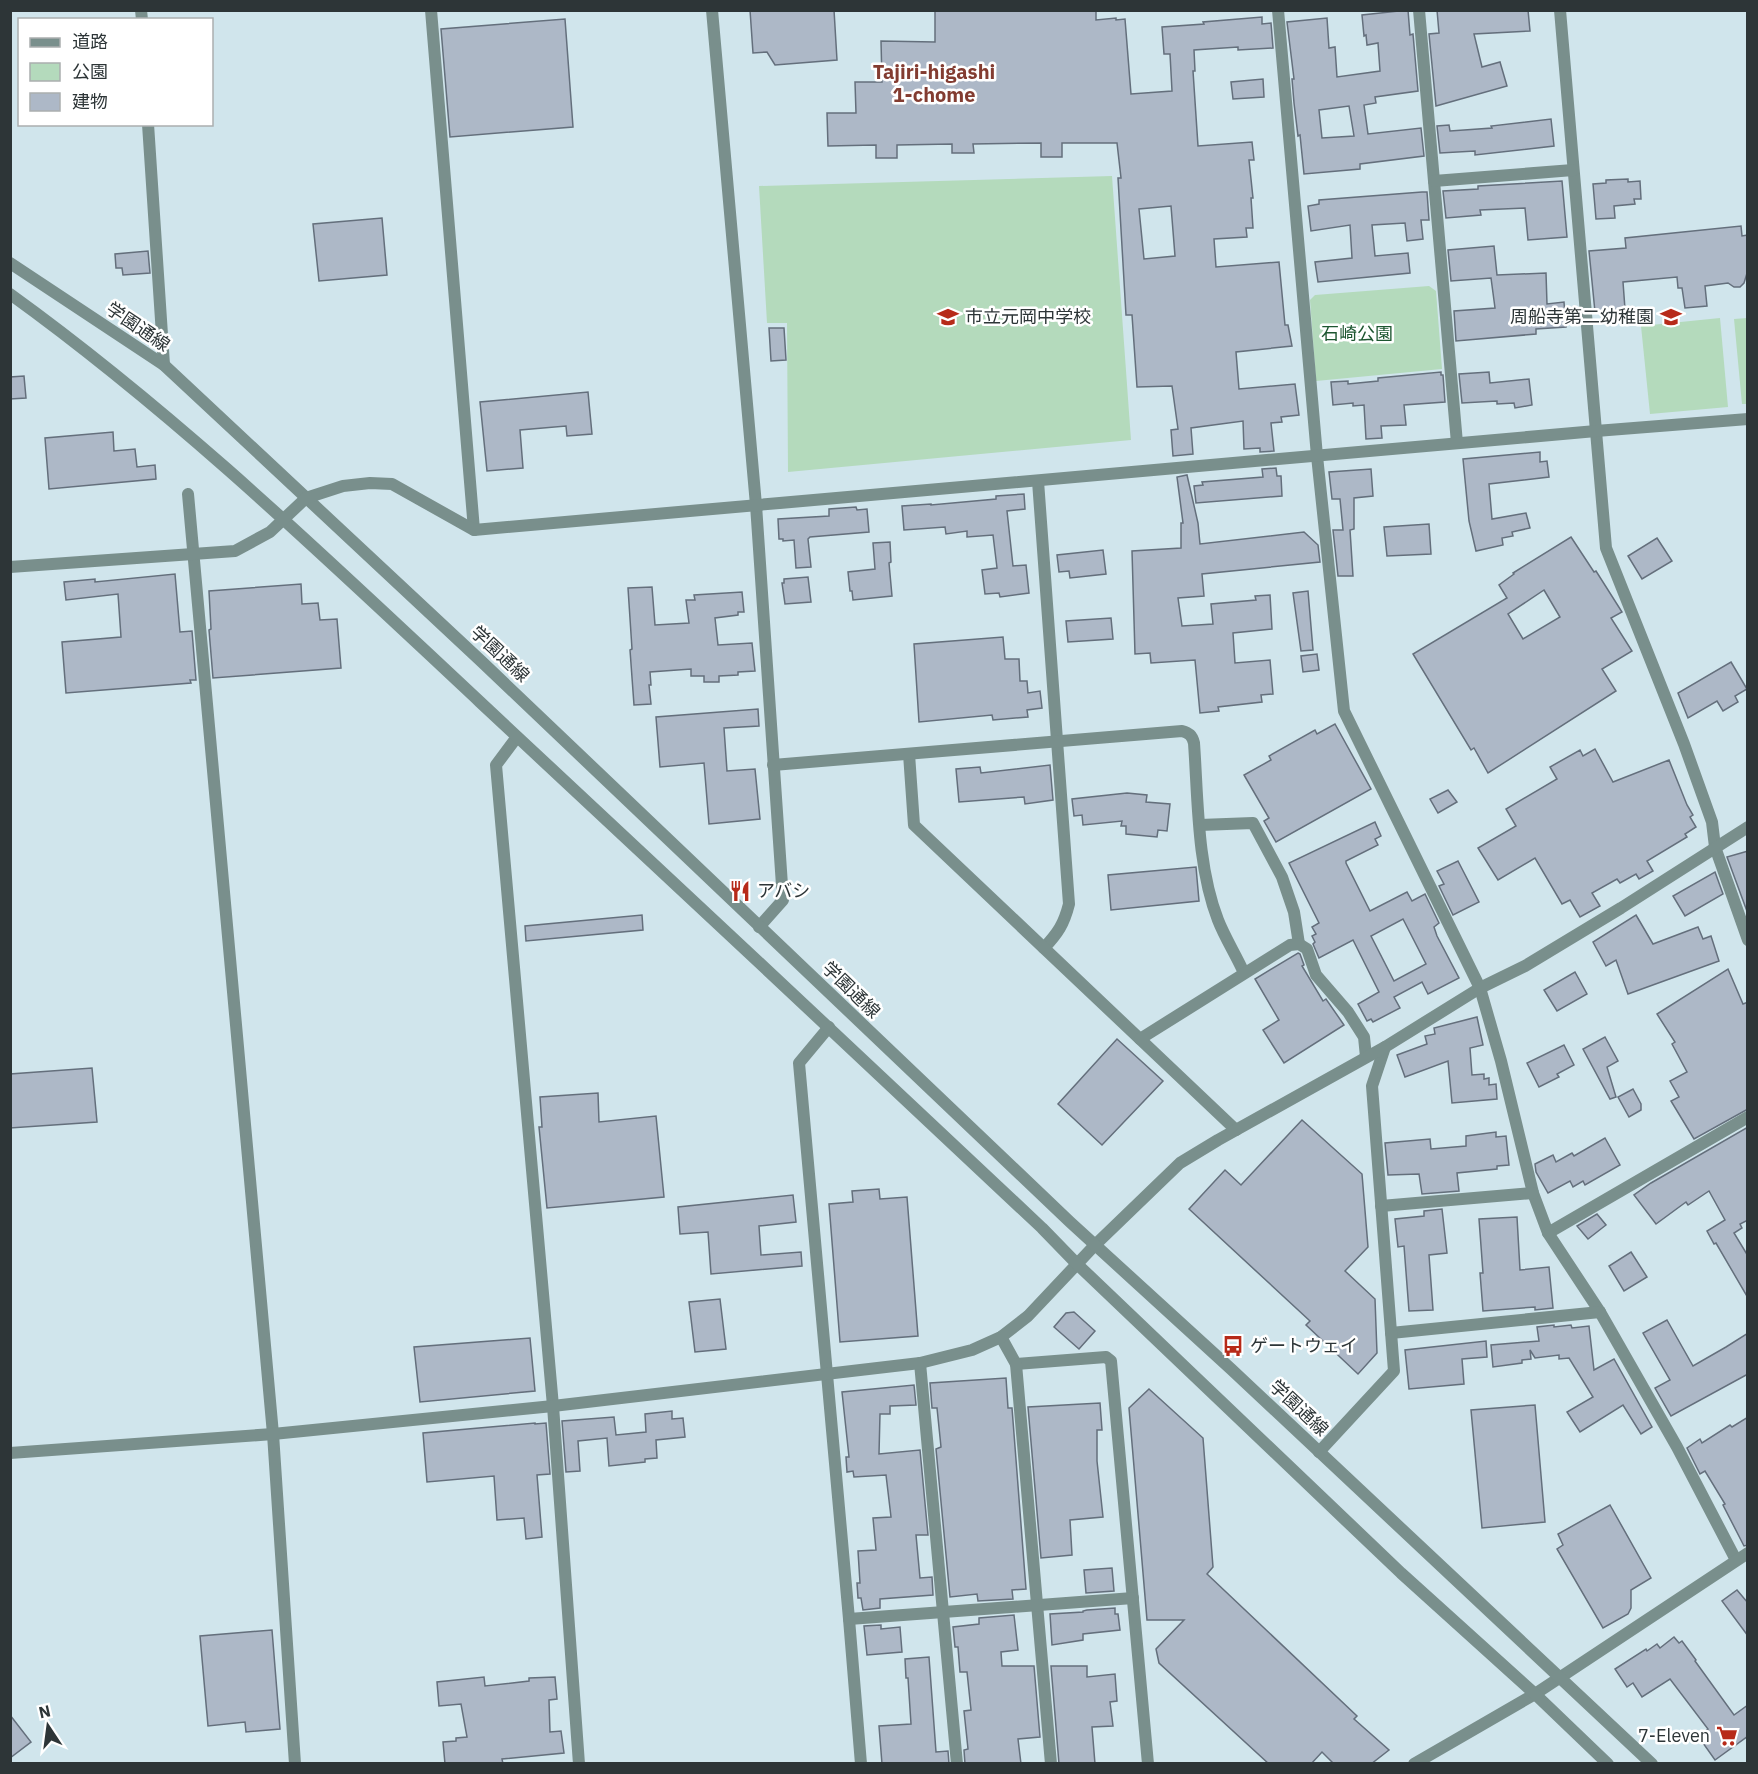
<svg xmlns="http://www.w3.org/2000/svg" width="1758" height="1774" font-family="'IBM Plex Sans','Noto Sans JP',sans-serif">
<rect width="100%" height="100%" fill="#d0e5ec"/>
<!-- green -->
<g fill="#b4dabc">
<path d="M1112,176L1131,440L788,472L787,323H767L759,186Z"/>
<path d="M1429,286L1436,291L1442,369L1316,381L1310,300L1315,295Z"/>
<path d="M1720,318L1728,407L1650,414L1641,326Z"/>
<path d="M1747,318V404H1742L1734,319Z"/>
</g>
<!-- building -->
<g fill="#adb8c7" stroke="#646f7c" stroke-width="1.5" fill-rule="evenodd">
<path d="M750,10H834L837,60L775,65L767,52L753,53Z"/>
<path d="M935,10H1096V20L1116,18V20L1125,19L1131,94L1172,91L1170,54H1164L1162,27L1204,24L1203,22L1262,17V24L1271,23L1273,48L1238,50V47L1194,50L1195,71H1193L1198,146L1252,142L1254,160H1249L1253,198H1251L1253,228H1246L1247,237L1214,239L1216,267L1279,262L1285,325H1288L1292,346L1236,352L1239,389L1295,384L1299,415L1281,417L1282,422L1271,423L1274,451L1260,452V448L1244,449L1243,421L1191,428L1193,454L1173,456L1171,430L1178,429L1172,386L1137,387L1132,315H1126L1118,178H1121L1117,143H1062V157H1041V143L973,144L974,153H952V144L897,145V158H876V145L828,146L827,113H856L855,82H882L881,41L935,42ZM1171,206L1175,256L1144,259L1139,209Z"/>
<path d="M1408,10L1410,35L1413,34L1418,91L1375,97L1376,103L1364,105L1368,134L1421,128L1424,156L1360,164V169L1304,174L1300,135L1298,136L1294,103L1292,79H1294L1287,22L1327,18L1329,48L1335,47L1337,77L1380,71L1378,43L1367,45L1366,35L1364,36L1362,15ZM1349,106L1354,136L1322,138L1319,110Z"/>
<path d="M1437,10H1528L1530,31L1474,34L1482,67L1500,62L1507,86L1436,106L1429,34L1439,33Z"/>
<path d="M565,19L573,127L450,137L441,29Z"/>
<path d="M1263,79L1264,97L1233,99L1231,82Z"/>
<path d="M1551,119L1554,146L1475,155V151L1440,153L1437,126L1449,125L1450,131L1492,128L1491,126Z"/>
<path d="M1628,179V182L1640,181L1641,199H1634L1635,204L1614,206L1615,218L1596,219L1593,184L1606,183V180Z"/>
<path d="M1562,181L1567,237L1528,240L1525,208L1480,210L1481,215L1446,218L1443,191L1478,189V186Z"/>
<path d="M1422,192H1427L1429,220H1421L1423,239L1407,241L1405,223L1372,225L1375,256L1408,253L1410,273L1318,282L1315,262L1352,258L1350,225L1311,231L1308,206L1319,204V200Z"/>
<path d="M382,218L387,275L319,281L313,224Z"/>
<path d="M1741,226L1742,236L1748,235V270L1744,283L1740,287H1734L1728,283L1705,286L1707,306L1685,308L1682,288H1678L1677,277L1623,282L1625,309L1595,312L1589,251L1626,248L1625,238Z"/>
<path d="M1494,246L1497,275L1546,273L1547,304L1564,302L1566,327L1536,329V334L1456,341L1454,311L1495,308L1491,278L1451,281L1448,250Z"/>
<path d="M148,251L150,273L123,275L122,268H116L115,254Z"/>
<path d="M769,328H784L786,360L771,361Z"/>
<path d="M1441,372V375H1443L1445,402L1404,405L1406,425L1381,426L1382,438L1366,439L1364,405L1353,406V403L1333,405L1331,382L1348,381V384L1378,381V378Z"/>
<path d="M1489,372L1490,383L1529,379L1532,405L1515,408L1514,403L1497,404V401L1462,403L1459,374Z"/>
<path d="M24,376L26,398L10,399V377Z"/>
<path d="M588,392L592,434L567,436L566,426L520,430L523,468L487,471L480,402Z"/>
<path d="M113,432L114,451L135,449L137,467L155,465L156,479L49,489L45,438Z"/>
<path d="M1540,452V462L1547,461L1549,477L1489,484L1492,519L1526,513L1530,528L1512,532L1513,536L1502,538L1503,545L1476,551L1469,521L1463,459Z"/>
<path d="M1276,468L1277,476H1281L1282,496L1196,503L1194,486L1203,485L1202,482L1263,477L1262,469Z"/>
<path d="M1371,469L1373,496L1354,498V529L1350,530L1353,576H1338L1333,530H1343L1340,499H1332L1329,472Z"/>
<path d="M1187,475L1198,523L1200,544L1304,532L1318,545L1320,562L1202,574L1204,596L1178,598L1182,626L1213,624L1211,604L1256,600L1255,596L1270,595L1272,629L1233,633L1235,663L1270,660L1273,694L1261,695L1262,702L1218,707L1219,711L1200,713L1195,660L1151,663L1150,653L1135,654L1132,551L1181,548V523H1183L1177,477Z"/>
<path d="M1024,494L1025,509L1007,511L1013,566L1026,565L1029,593L1000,597L999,593L985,594L982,570L997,568L993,535L967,537V531L946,534L945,527L904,530L902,506L931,504V505L996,499V496Z"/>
<path d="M856,507L857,510L867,509L869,532L810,537L808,539L811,567L796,568L794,540L783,541V539H779L778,519L829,516V509Z"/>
<path d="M1429,524L1431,554L1387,556L1384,527Z"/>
<path d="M1571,537L1594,572L1596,571L1622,612L1611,618L1632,651L1602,669L1616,691L1488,773L1474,748L1471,750L1413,654L1507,598L1499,585L1514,574L1513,573ZM1544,590L1560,617L1523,639L1508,614Z"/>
<path d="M1657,538L1672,561L1642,579L1628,556Z"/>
<path d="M890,542L891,562L889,563L892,596L853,600L852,591H850L848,572L875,569L873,543Z"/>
<path d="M1103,550L1106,574L1070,578L1069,571L1059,572L1057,555Z"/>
<path d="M175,574L180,632L192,631L196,680H190L191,683L66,693L62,642L121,637L118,594L66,600L64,582L95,579V582Z"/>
<path d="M808,577L811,602L785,604L782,583H784V579Z"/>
<path d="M301,584L302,604L318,603L320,620L337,619L341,668L213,678L209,630L211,629L209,591Z"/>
<path d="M652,587L655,625L689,623L686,600H695L694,595L742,592L744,612H738V615L715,618L718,645L752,643L755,671L738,672V675L719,676V682H704V676H691V669L650,672L651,685H649L651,704L634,705L630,650L632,649L628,588Z"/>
<path d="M1308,591L1313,650L1301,651L1293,593Z"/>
<path d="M1111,618L1113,639L1068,642L1066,621Z"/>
<path d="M1003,637L1005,659H1019L1020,681H1027L1028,693L1040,691L1042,708L1027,710L1028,717L993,720L992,715L919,722L914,644Z"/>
<path d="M1317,654L1319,670L1303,672L1301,656Z"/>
<path d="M1731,662L1747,689L1735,696L1738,702L1723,711L1717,701L1688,718L1678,693Z"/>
<path d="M758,709L759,726L724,728L727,771L755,769L760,819L709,824L704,763L660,767L656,717Z"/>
<path d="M1335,724L1371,789L1276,842L1264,821L1269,818L1244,775L1271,760L1269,756L1315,730L1317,734Z"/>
<path d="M1595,749L1613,782L1669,760L1687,805L1693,815L1690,817L1696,827L1685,834L1687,837L1647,861L1653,871L1639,879L1636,874L1620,883L1617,879L1592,893L1600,906L1580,917L1570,900L1562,904L1535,858L1498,880L1478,848L1516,826L1506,809L1557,779L1550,767L1580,750L1583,756Z"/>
<path d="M1050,765L1053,800L1025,804L1024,797L959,802L956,769L980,767L981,773Z"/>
<path d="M1448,790L1457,802L1438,813L1430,799Z"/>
<path d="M1127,793L1147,795L1146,802L1170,804L1167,831L1158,830L1157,837L1126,834V826H1121L1122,821L1083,825L1082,815L1074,816L1072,799Z"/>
<path d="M1375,822L1381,836L1375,839L1378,845L1346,861V863L1370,911L1407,892L1412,901L1425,894L1439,923L1434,927L1437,936L1459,978L1428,994L1422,982L1394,997L1400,1008L1373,1022L1371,1019L1367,1021L1358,1004L1379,992L1353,940L1319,958L1313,944L1315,942L1312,936L1316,934L1312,927L1319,923L1289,863ZM1403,919L1426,964L1394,981L1371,936Z"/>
<path d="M1748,851V914L1727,857Z"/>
<path d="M1458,861L1479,902L1453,915L1439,886L1444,884L1437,871Z"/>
<path d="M1196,867L1199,901L1111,910L1108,875Z"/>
<path d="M1715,872L1723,894L1685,916L1673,896Z"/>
<path d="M642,915L643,930L526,941L525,926Z"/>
<path d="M1636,915L1653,944L1698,927L1703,939L1711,936L1719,961L1628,994L1616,960L1606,966L1593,942Z"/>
<path d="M1298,953L1300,954L1304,965L1302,966L1323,1001L1326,999L1344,1025L1284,1063L1263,1030L1279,1020L1255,979Z"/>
<path d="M1728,969L1743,1004L1748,1002V1109L1694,1139L1671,1101L1679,1097L1670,1081L1687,1072L1672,1044L1675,1042L1657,1014Z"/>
<path d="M1575,972L1587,994L1557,1011L1544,990Z"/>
<path d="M1477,1017L1483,1045L1470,1048L1472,1075L1484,1074V1079L1489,1078V1085L1496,1084L1497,1099L1452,1103L1448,1061L1405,1077L1397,1055L1427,1044L1425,1036L1435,1034L1434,1028Z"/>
<path d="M1605,1037L1618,1061L1607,1067L1616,1097L1610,1099L1583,1049Z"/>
<path d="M1117,1039L1163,1081L1102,1145L1058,1104Z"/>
<path d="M1564,1045L1574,1065L1557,1074L1559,1077L1539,1087L1527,1063Z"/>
<path d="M92,1068L97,1122L10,1128V1074Z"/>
<path d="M1633,1089L1641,1104V1110L1629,1117L1618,1097Z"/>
<path d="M598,1093L599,1122L656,1116L664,1197L547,1208L539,1127H542L540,1097Z"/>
<path d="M1302,1120L1362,1174L1368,1247L1345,1271L1375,1299L1377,1353L1358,1374L1306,1325L1310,1321L1189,1209L1225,1170L1241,1185Z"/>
<path d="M1748,1127V1220L1740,1224L1742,1228L1734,1233L1748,1256V1298L1716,1243L1714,1244L1707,1231L1725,1220L1709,1191L1688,1205L1686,1202L1656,1224L1634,1195L1651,1183Z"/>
<path d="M1496,1132V1137L1506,1136L1509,1165L1497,1166V1169L1457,1173L1459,1191L1422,1194L1419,1174L1388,1175L1385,1143L1430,1139L1431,1149L1466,1146V1136Z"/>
<path d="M1605,1138L1620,1165L1585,1185L1583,1181L1573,1187L1570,1181L1548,1193L1536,1172L1535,1164L1553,1155L1556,1162L1572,1153L1574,1156Z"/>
<path d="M879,1189L880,1199L907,1197L918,1336L840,1342L829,1204L853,1202L852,1191Z"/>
<path d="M793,1195L796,1222L759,1226L761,1255L801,1252L802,1266L711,1274L708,1232L680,1234L678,1207Z"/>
<path d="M1442,1209L1447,1253L1429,1255L1433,1310L1409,1311L1404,1246L1398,1247L1395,1219L1424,1216V1211Z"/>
<path d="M1597,1214L1606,1225L1588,1239L1577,1226Z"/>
<path d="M1517,1217L1520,1270L1549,1267L1553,1308L1535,1310V1307L1483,1311L1480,1273H1483L1479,1219Z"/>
<path d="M1631,1252L1647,1277L1624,1291L1609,1266Z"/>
<path d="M720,1299L726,1349L695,1352L689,1302Z"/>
<path d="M1074,1312L1095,1331L1079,1349L1054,1327L1066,1313Z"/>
<path d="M1667,1320L1693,1366L1726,1347L1748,1333V1374L1671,1416L1655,1388L1670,1380L1643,1333Z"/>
<path d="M1554,1325V1327L1571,1325L1572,1328L1589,1326L1594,1370L1614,1359L1652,1427L1641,1434L1623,1405L1580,1432L1567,1412L1593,1397L1569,1358L1559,1359V1355L1535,1358L1530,1350L1531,1359L1522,1360V1363L1493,1367L1491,1345L1539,1341L1537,1327Z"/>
<path d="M530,1338L535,1391L420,1402L414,1347Z"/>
<path d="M1486,1341L1487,1357L1462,1359L1464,1384L1409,1389L1405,1350Z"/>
<path d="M1006,1378L1008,1408H1012L1026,1589L1012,1590L1013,1599L978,1601L977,1594L950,1597L936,1449L941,1447L937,1408H932L930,1383Z"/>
<path d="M914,1385L916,1405L890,1406V1414H880L879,1454L920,1450L928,1535H916L920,1578L932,1577L933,1595L880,1599V1608L863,1610L861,1598H858L857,1583H860L858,1551L876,1550L873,1518L891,1517L886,1475L854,1477L853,1471L847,1472L846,1457H849L842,1392Z"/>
<path d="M1149,1389L1203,1438L1213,1567L1207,1574L1357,1716L1354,1719L1389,1750L1371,1764H1334L1322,1752L1311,1764H1269L1159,1663L1156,1649L1184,1620H1147L1129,1408Z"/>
<path d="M1100,1403L1102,1430H1097V1461L1103,1517L1070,1520L1072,1555L1041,1558L1028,1407Z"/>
<path d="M1535,1405L1545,1522L1482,1528L1471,1410Z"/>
<path d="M672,1411V1419L683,1418L685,1437L656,1440L657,1458L645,1459V1462L609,1466L607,1438L578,1441L580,1471L566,1472L562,1421L614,1417L616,1435L646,1432L645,1414Z"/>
<path d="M1748,1417V1545L1744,1546L1723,1505L1725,1504L1705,1471L1700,1474L1687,1448L1700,1439L1702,1443L1730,1425L1732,1427Z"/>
<path d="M535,1423V1424L546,1423L550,1474L537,1475L542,1537L526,1539L524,1518L497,1520L494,1476L427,1482L423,1433Z"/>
<path d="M1610,1505L1651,1578L1631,1590V1608L1628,1614L1603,1628L1557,1549L1563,1545L1558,1534Z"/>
<path d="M1112,1568L1114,1591L1086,1593L1084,1570Z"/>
<path d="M1737,1590L1748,1603V1636L1722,1601Z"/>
<path d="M1115,1608V1614H1118L1120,1630L1083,1634V1640L1052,1645L1050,1614L1083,1612V1611L1087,1610Z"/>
<path d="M1014,1615L1018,1650L1001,1652L1002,1666H1034L1040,1737L1018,1739L1021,1764H965L964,1750L968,1749L964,1711L971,1710L967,1672H960L958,1647H955L953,1627L979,1624V1618Z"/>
<path d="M881,1625V1629L900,1627L902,1652L867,1655L864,1626Z"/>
<path d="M272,1630L280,1729L246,1732L245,1722L208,1726L200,1636Z"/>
<path d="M1674,1637L1679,1643L1682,1641L1696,1660L1695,1661L1734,1715L1748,1705V1736L1715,1760L1698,1736L1708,1729L1670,1679L1642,1697L1633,1683L1627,1687L1615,1669L1646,1649L1647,1651L1657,1644L1660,1648Z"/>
<path d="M929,1657L936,1752L948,1751L949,1764H882L879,1726L911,1724L908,1678H906L905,1659Z"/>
<path d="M1051,1666H1087V1677L1115,1674L1117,1701L1110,1702L1113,1726L1092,1727L1095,1764H1059Z"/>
<path d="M484,1677L485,1686L529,1681V1678L555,1677L557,1699L549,1700L550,1732L561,1731L564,1753L502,1759L503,1764H445L443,1742L456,1741V1738L467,1737L461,1704L439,1706L437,1682Z"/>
<path d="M10,1715L31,1742L10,1758Z"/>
</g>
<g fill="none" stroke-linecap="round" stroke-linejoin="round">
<!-- minor -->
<g stroke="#798f8c" stroke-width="12">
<path d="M141,10L142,20"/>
<path d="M431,10L474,530"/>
<path d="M712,10L756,505L783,900L759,927"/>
<path d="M1278,10L1317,456L1344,711L1480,988L1501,1061L1533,1193L1548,1233L1600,1312L1677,1447L1736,1560"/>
<path d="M1419,10L1457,443"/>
<path d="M1560,10L1606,548L1684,744L1712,822L1715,847L1748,940"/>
<path d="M148,124L164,365"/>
<path d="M1434,181L1573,170"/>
<path d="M1038,481L1069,904C1064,924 1058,933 1044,948"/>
<path d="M188,494L273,1434L295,1764"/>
<path d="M517,737L496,765L553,1406L579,1764"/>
<path d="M909,754L914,825L1236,1130"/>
<path d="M773,765L1182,731C1189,733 1192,735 1194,743C1198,799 1197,866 1218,920C1225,938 1236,955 1244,973"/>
<path d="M1200,825L1253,823L1282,877L1294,912L1299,944"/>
<path d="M829,1027L799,1063L849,1619L861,1764"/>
<path d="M1140,1039L1290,945L1299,944L1307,949L1316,975L1348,1012L1364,1037L1366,1057"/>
<path d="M1381,1206L1533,1193"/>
<path d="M1548,1233L1748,1117"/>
<path d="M1391,1333L1600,1312"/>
<path d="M1001,1337L1016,1364L1106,1357L1111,1361L1148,1764"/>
<path d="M920,1363L957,1764"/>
<path d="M1016,1364L1051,1764"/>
<path d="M1319,1452L1394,1371L1372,1086L1385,1047L1480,988L1525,966L1621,908L1748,827"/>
<path d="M10,1453L273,1434L553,1406L920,1363L972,1350L1001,1337L1028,1316L1095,1245L1180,1163L1218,1140L1385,1047"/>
<path d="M849,1619L1133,1598"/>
<path d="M1414,1764L1535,1694L1748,1553"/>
</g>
<!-- tertiary -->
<g stroke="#798f8c" stroke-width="12">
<path d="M10,263L164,365L481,661L1070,1222L1231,1369L1652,1764"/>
<path d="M10,294C179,416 329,561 480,702C668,877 855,1052 1042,1228L1077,1264L1401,1573L1535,1694L1608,1764"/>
<path d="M10,567L235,551L270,532L306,498L343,486L370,483L392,484L474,530L1596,431L1748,419"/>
</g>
</g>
<!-- icons -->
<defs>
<symbol id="school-bare" viewBox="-9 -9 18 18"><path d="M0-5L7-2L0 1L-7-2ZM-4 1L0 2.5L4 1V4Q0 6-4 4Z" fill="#b72a19" stroke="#fff" stroke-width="2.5" paint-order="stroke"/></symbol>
<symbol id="restaurant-bare" viewBox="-9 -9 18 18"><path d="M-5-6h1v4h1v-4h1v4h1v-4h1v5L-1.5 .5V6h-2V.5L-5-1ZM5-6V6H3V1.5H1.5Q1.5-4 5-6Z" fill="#b72a19" stroke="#fff" stroke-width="2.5" paint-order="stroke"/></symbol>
<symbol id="bus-bare" viewBox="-9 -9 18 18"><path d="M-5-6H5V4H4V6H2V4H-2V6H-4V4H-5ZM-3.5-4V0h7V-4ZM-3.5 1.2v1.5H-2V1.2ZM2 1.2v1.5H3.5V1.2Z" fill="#b72a19" stroke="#fff" stroke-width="2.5" paint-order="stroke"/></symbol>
<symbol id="supermarket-bare" viewBox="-9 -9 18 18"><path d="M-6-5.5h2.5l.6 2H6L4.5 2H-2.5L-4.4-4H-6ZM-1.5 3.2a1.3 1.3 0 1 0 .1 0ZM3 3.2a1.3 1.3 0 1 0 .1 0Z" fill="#b72a19" stroke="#fff" stroke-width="2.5" paint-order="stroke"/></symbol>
</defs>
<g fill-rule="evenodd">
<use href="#school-bare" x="933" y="302" width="30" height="30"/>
<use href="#school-bare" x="1656" y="302" width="30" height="30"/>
<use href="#restaurant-bare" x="725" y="876" width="30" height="30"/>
<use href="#bus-bare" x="1218" y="1331" width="30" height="30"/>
<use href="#supermarket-bare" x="1712" y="1721" width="30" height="30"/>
</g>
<g text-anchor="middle" stroke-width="5" stroke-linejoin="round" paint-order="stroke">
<!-- poi labels -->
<g font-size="18" fill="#2d3537" stroke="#fff" text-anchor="start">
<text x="965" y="323">市立元岡中学校</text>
<text x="1654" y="323" text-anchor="end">周船寺第二幼稚園</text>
<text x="757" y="897">アバシ</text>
<text x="1250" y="1352">ゲートウェイ</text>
<text x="1710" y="1742" text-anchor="end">7-Eleven</text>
</g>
<!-- street labels -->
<g font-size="18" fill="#2d3537" stroke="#fff">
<text transform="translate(138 327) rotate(34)" y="6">学園通線</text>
<text transform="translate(500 654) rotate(43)" y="6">学園通線</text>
<text transform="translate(851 990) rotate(44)" y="6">学園通線</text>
<text transform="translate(1299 1408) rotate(43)" y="6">学園通線</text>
</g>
<!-- park labels -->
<g font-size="18" fill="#1d5630" stroke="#fff">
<text x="1357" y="340">石崎公園</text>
</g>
<!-- neighbourhood labels -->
<g font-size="20" font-weight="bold" fill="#833c31" stroke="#fff">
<text x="934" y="79">Tajiri-higashi<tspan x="934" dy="23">1-chome</tspan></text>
</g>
</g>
<!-- border -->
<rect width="1758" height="1774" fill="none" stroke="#2d3537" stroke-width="24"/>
<!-- legend -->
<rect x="18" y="18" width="195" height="108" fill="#ffffff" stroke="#abaeaf" stroke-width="1.5"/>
<rect x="30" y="38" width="30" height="9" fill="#798f8c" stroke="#abaeaf" stroke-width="1.5"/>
<text x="72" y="48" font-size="18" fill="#2d3537">道路</text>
<rect x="30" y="63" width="30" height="18" fill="#b4dabc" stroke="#abaeaf" stroke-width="1.5"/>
<text x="72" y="78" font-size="18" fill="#2d3537">公園</text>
<rect x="30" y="93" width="30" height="18" fill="#adb8c7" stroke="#abaeaf" stroke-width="1.5"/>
<text x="72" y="108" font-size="18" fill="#2d3537">建物</text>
<!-- north arrow -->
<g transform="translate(48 1726) rotate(347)" stroke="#ffffff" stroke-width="4.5" paint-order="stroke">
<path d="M0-4.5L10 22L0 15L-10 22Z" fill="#2d3537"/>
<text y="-9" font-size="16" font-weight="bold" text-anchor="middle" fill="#2d3537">N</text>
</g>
</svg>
